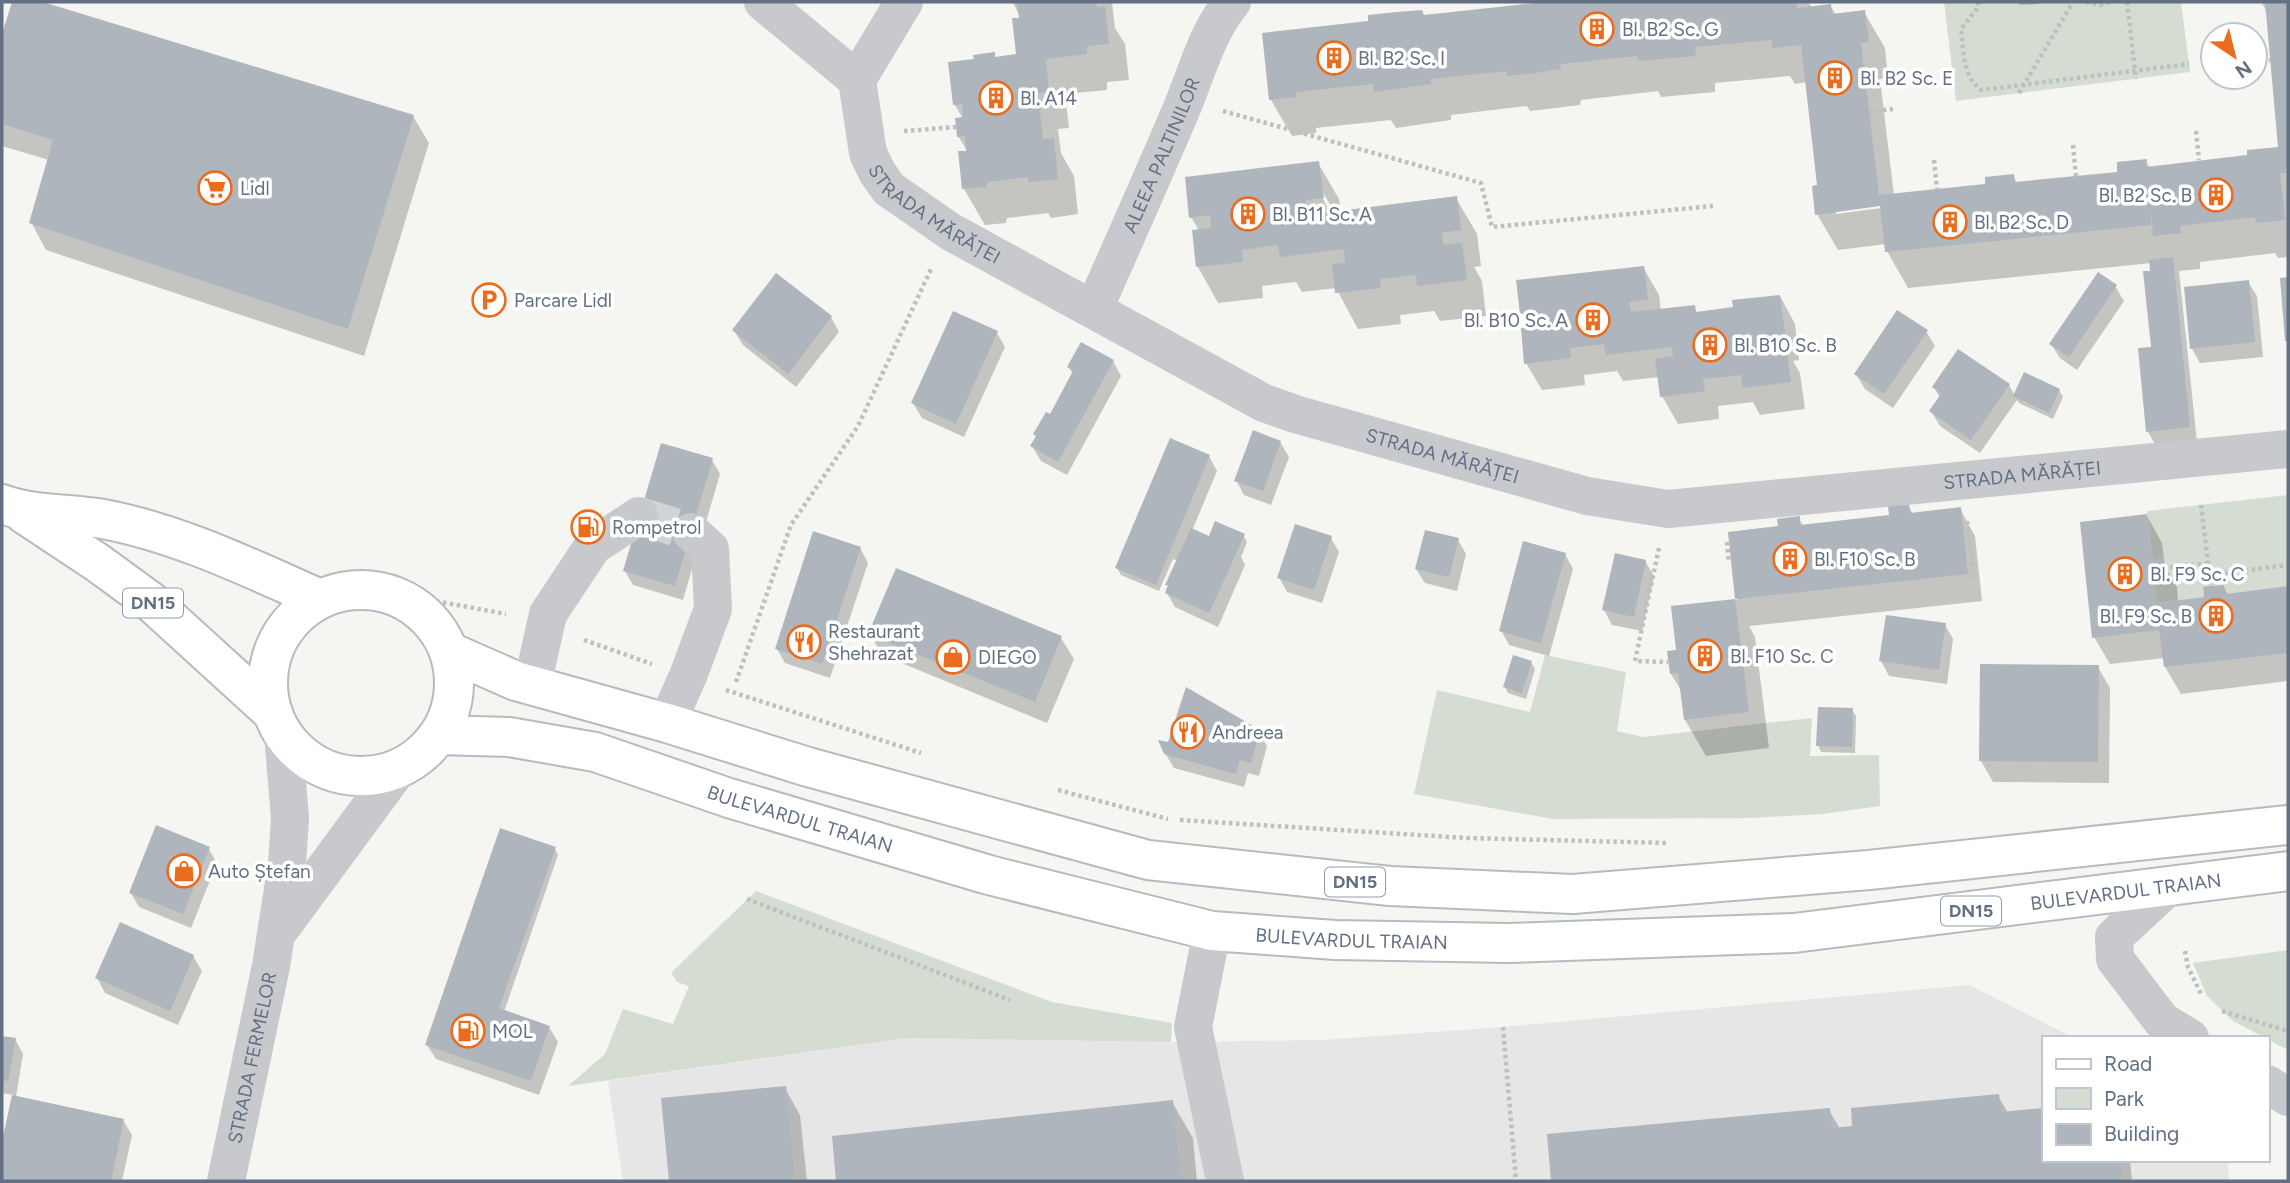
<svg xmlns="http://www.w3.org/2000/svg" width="2290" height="1183" font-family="Figtree,sans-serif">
<rect width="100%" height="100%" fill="#f5f5f1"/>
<!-- built -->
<path fill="#e5e6e5" d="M1969,985L2074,1038H2043V1160H2228L2229,1181H623L608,1081L908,1038L1171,1042L1322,1040L1503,1027Z"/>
<!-- green -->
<g fill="#d5ddd2">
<path d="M1944,2H2181L2190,72L1956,101Z"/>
<path d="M2288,495V586L2225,594L2223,585L2203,588L2204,597L2156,603L2154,582L2164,580L2162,558L2153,560L2147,511Z"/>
<path d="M1545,655L1626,672L1617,731L1643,737L1812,718L1810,756L1879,755L1880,806L1823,814L1750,818L1553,819L1414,794L1437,690L1530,712Z"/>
<path d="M756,891L1052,1002L1172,1023L1171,1042L908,1038L568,1086L605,1054L623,1009L673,1024L689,986L677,982L671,973Z"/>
<path d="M2288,950V1050L2233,1021L2207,996L2193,963Z"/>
</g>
<!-- shadow -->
<g fill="#0003" fill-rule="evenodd">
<path d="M14,2H37L413,116L429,143L364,356L46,250L31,222L49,160L2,146V40Z"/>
<path d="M1013,2H1112L1115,28L1125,44L1129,80L1107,82V90L1065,94L1069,128L1058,129L1061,153L1074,176L1078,214L1051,218L1048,213L1007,218L1006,223L985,225L964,189L968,152L958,136L963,119L955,105L976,61L994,54L996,58L1018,56L1021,19Z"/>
<path d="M1572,2H1808L1812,8L1830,5L1836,15L1864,12L1885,48L1888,78L1880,79L1894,195L1987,185L2013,175L2017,184L2119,173L2146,161L2150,168L2249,156L2279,148L2268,13L2261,2H2288V257L2278,258L2275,253L2200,262V269L2179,271L2197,442L2156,446L2148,432L2153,348L2151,263L1908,288L1887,251L1886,244L1838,250L1817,214L1819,186L1807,82L1795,84L1790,76L1715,83V92L1661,97L1658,91L1581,100L1580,105L1530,111L1527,106L1451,115V120L1396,128L1391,120L1316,128V133L1292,136L1271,100L1424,16ZM1889,204V207L1836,214V210Z"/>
<path d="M2018,2H2039V4L2020,5Z"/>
<path d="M1318,163L1339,199L1341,213L1456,198L1477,234L1481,266L1474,267L1482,281L1486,316L1440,321L1434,311L1400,315L1401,324L1358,329L1336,288L1302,292L1296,282L1262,286L1263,298L1218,303L1198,267V229L1191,217ZM1323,192L1335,214H1331L1320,193Z"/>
<path d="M1643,267L1659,295L1661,311L1694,307L1698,314L1734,308L1780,296L1795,324L1799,360L1793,361L1800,373L1805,409L1760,415L1753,402L1718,406L1719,419L1678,424L1662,396L1660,377L1623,381L1617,371L1584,375L1585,385L1542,390L1526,363L1531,329L1522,313Z"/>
<path d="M2248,282L2257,296L2263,357L2200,363L2192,349Z"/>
<path d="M2115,286L2124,301L2077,370L2060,358L2051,344Z"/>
<path d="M831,317L839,332L796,387L743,345L734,331Z"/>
<path d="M1926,331L1935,346L1893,408L1865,389L1856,374Z"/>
<path d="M997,333L1005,347L964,437L922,418L913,403Z"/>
<path d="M1113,361L1121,376L1067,475L1041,461L1032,446L1073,375L1069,367Z"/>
<path d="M2009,385L2015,396L2059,390L2063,397L2053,419L2019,403L2017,400L1980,453L1940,426L1931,411L1940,398L1934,387Z"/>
<path d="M1280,442L1289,457L1271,505L1244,495L1236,480Z"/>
<path d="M1209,456L1217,471L1192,531L1210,538L1243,535L1247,542L1241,557L1245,565L1218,627L1175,607L1167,593L1169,588L1167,585L1178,561L1173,559L1159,591L1121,575L1117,568Z"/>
<path d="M712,460L720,474L683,600L633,585L625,571Z"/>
<path d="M1908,505L1913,514L1960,509L1975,536L1982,601L1749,626L1755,637L1769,748L1706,756L1685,720L1682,692L1671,674L1678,651L1673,608L1737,600L1730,534L1780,528L1799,518L1803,526L1891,516Z"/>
<path d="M2147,516L2162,543L2165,567L2177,587L2178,602L2206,598L2223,586L2228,595L2288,588V681L2181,694L2165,667L2164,658L2110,664L2094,637Z"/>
<path d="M1331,538L1339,552L1322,603L1287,592L1279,577Z"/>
<path d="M1458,540L1466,554L1457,591L1425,583L1416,569Z"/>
<path d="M860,548L868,563L830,678L785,663L777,649Z"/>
<path d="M1565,554L1573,569L1549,656L1509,645L1501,630Z"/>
<path d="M1645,561L1654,576L1642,631L1612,625L1604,610Z"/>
<path d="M1945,625L1953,639L1947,684L1889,676L1881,661Z"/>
<path d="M870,634L1061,638L1074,659L1047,723L882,655Z"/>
<path d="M1531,662L1535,669L1526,699L1508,693L1505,687Z"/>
<path d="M2098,667L2110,688L2109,783L1993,782L1981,761Z"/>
<path d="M1852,710L1856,716L1855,753L1821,752L1818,745Z"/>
<path d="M1258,731L1267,746L1259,776L1248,773L1244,787L1174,768L1165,753Z"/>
<path d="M208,848L217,863L191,928L139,907L131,893Z"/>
<path d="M554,848L558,855L504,1012L549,1027L558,1042L539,1095L436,1059L427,1045Z"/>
<path d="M193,956L202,971L178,1025L105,993L97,978Z"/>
<path d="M2,1037L15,1039L23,1054L16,1097L123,1120L132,1135L122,1181H2V1149L14,1095L2,1093Z"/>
<path d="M785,1088L800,1115L807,1181H671L663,1100Z"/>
<path d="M1998,1096L2008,1113L2043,1109V1160H2130L2132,1181H1553L1549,1136L1829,1110L1840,1129Z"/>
<path d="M1172,1102L1193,1138L1197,1181H838L834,1137Z"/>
</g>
<!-- building -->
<g fill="#afb5bc">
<path d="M12,2H43L414,115L348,329L29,223L53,140L2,124V34Z"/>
<path d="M1017,2H1096L1097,8L1105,6L1109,44L1087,46V54L1046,59L1049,92L1038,93L1043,139L1054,138L1058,179L1028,182V177L987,182L986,187L962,189L958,151H966L965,136L957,137L955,118L963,117L962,104L953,105L948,62L974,59L973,55L995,52V57L1016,54L1012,18H1019Z"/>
<path d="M1544,2H1797V8L1831,4L1832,14L1865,10L1869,42L1861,43L1879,195L1985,184V177L2014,174L2015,182L2117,172V162L2147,159L2146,167L2247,155V150L2278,147L2265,2H2288V173H2280L2285,220L2256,223L2255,217L2180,226L2181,233L2153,236L2151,209V225L1885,252L1880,206L1815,215L1812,186L1817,185L1801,45L1772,48V40L1695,47L1696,56L1639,61L1637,56L1561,64L1560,69L1536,73L1507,76L1506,71L1431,79V84L1374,92L1373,84L1296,92V97L1269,100L1262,33L1368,21V15L1397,12L1422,10L1424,15Z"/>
<path d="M1319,161L1324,198L1305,200L1307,215L1457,196L1461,230L1442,233L1443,245L1462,243L1467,280L1417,286L1416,275L1380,279L1381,288L1335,293L1332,264L1345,263L1344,249L1280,257L1278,245L1242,250L1243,262L1196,267L1192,230L1211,228L1210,215L1189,218L1185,177Z"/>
<path d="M2173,257L2190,427L2146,432L2138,348L2151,347L2143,271H2150L2149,260Z"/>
<path d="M1644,266L1648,299L1629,302L1631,312L1695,305L1696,312L1733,307L1732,300L1780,295L1785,333L1765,336L1766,347L1786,344L1791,382L1743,388L1741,375L1703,379L1705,391L1660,397L1655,359L1673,356L1672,347L1606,355L1604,344L1570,348L1571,358L1524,364L1521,328L1536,327L1533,312L1520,314L1516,280Z"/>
<path d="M2098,272L2117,285L2069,357L2049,344Z"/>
<path d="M776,273L832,316L788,374L732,330Z"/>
<path d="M2288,277V341H2285L2280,278Z"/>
<path d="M2249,280L2255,342L2190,349L2184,287Z"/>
<path d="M1897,310L1928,330L1884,394L1854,374Z"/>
<path d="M953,311L998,331L956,424L911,403Z"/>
<path d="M1081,342L1114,360L1058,462L1030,446L1036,436L1033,434L1046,412L1050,414L1073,371L1067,367Z"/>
<path d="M1958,349L2010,384L1971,440L1929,411L1941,394L1932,387Z"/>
<path d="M2024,372L2060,389L2049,413L2013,396Z"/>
<path d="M1253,430L1281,441L1263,491L1234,481Z"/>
<path d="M1170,438L1210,455L1156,585L1115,568Z"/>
<path d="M661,443L713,458L675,586L623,571Z"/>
<path d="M1909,503L1910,513L1961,507L1968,574L1735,599L1728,532L1778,526L1777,519L1800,516V525L1889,515L1888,506Z"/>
<path d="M2147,514L2153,560L2162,558L2164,580L2154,582L2156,603L2204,597L2203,587L2211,586L2224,585L2225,594L2288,586V653L2164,667L2159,630L2092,638L2080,522Z"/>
<path d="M1215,521L1245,534L1209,613L1165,593L1168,585H1165L1191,528L1209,536Z"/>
<path d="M1295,524L1332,536L1314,590L1277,578Z"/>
<path d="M1425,530L1459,538L1449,577L1415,569Z"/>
<path d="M813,531L861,547L822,664L775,649Z"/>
<path d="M1523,541L1566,553L1541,643L1499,631Z"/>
<path d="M1615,553L1646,560L1634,617L1602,610Z"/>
<path d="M896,568L1062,636L1035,702L868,634Z"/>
<path d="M1735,599L1749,712L1684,720L1678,673L1670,674L1667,651L1676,650L1671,606Z"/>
<path d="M1886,615L1946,623L1939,670L1879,661Z"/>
<path d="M1513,655L1532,661L1522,693L1503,687Z"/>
<path d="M1980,664L2099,665L2098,762L1979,761Z"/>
<path d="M1186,687L1260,730L1251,763L1240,760L1236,774L1164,754L1158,740L1168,742Z"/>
<path d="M1818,707L1853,708L1852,747L1816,746Z"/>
<path d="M156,825L210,847L183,914L129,893Z"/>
<path d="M500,828L556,847L499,1008L550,1026L531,1081L425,1045Z"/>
<path d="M120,922L194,955L170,1011L95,978Z"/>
<path d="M2,1036L16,1038L8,1081L2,1080Z"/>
<path d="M786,1086L795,1181H669L661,1098Z"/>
<path d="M1999,1094L2001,1112L2043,1108V1160H2121L2123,1181H1551L1547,1134L1830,1108L1832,1128L1852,1126L1851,1108Z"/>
<path d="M12,1095L124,1119L111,1181H2V1141Z"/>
<path d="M1173,1100L1181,1181H836L832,1136Z"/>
</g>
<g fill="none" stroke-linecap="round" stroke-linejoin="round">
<!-- minor-tunnel -->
<path stroke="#d0d4d6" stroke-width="38" stroke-dasharray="38 19" stroke-linecap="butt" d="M639,516L691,532"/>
<defs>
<g id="major">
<path d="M2,504C34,516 69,513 103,519C178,533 250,568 320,599"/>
<path d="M24,514L98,563L150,601L273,713"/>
<circle cx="361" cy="683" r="93"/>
<path d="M450,652L516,681L667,723L808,767L1148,860L1390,886L1573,894L1869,870L2288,825"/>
<path id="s4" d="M439,735L509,737L595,752L729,798L989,875L1212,931L1335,940L1509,943L1794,933L2288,871"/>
</g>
</defs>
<!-- major casing -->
<use href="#major" stroke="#b7babe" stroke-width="42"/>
<!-- path -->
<g stroke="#bebfc2" stroke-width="4.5" stroke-dasharray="3.5 3.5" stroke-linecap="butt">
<path d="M1978,2L1979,6L1961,29C1964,52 1962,75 1981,90L2189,64"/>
<path d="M2086,2L2100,5L2111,2"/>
<path d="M2127,2L2136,79"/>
<path d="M2255,62L2270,60"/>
<path d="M2019,93L2073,2"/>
<path d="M1223,111L1481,183L1492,227L1713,206"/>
<path d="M1869,112L1893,109"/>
<path d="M904,131L956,127"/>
<path d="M2196,131L2199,160"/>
<path d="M2073,145L2076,176"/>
<path d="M1934,160L1937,189"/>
<path d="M2201,505L2211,586"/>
<path d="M1967,521L1974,579"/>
<path d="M1727,542L1729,563"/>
<path d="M1659,548L1635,661L1668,662"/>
<path d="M2163,568L2208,563"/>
<path d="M2210,575L2288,565"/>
<path d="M381,591L506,614"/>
<path d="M584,640L652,664"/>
<path d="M736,682L791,525L858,426L932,267"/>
<path d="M726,690L921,753"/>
<path d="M1058,790L1168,819"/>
<path d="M1180,820L1466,838L1667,843"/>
<path d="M747,899L1010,1000"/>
<path d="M2185,951L2188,967L2202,996"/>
<path d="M2222,1011L2288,1031"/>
<path d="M1503,1027L1516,1181"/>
</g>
<!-- minor -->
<g stroke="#c7c9cd" stroke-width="38">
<path id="s1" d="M763,2L857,80L868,153L877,172L889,189L951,232L1264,403L1295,414L1587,496L1668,509L2288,449"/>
<path d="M857,80L904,2"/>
<path id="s2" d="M1094,309C1124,241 1155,172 1184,103C1198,68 1208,31 1232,2"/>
<path d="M532,686L548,614L593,546L639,516"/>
<path d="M667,723L688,676L713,609L710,549L691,532"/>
<path d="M2167,888L2114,937L2115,959L2162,1021L2190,1038"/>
<path d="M281,928L399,768"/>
<path d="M1212,931L1193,1027L1225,1181"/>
<path d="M2267,1084L2288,1097"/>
<path id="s3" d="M226,1181L271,966L287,864L290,818L283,734"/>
</g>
<!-- major -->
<use href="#major" stroke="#fff" stroke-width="38"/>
</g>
<!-- icons -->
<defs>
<symbol id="building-ring" viewBox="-11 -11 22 22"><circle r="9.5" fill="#fff" stroke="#eb6c1c" stroke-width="1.5"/><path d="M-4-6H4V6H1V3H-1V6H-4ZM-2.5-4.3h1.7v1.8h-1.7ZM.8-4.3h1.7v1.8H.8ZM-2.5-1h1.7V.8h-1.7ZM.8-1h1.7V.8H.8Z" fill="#eb6c1c"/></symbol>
<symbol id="supermarket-ring" viewBox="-11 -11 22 22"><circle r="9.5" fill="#fff" stroke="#eb6c1c" stroke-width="1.5"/><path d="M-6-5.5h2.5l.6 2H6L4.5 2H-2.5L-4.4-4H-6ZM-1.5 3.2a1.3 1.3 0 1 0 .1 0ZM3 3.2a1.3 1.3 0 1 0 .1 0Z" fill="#eb6c1c"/></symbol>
<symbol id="parking-ring" viewBox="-11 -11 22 22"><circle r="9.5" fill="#fff" stroke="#eb6c1c" stroke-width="1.5"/><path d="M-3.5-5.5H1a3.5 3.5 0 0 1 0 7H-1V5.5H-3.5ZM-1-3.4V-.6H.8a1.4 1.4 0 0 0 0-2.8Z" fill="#eb6c1c"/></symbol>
<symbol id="fuel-ring" viewBox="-11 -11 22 22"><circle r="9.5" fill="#fff" stroke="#eb6c1c" stroke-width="1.5"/><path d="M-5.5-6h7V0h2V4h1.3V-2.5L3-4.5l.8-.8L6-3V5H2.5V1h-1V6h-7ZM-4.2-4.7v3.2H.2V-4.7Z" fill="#eb6c1c"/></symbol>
<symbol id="restaurant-ring" viewBox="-11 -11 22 22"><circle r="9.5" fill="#fff" stroke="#eb6c1c" stroke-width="1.5"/><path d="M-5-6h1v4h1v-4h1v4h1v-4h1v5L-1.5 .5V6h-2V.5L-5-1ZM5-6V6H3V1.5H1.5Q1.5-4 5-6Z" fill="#eb6c1c"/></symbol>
<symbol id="shop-ring" viewBox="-11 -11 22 22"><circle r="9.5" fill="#fff" stroke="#eb6c1c" stroke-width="1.5"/><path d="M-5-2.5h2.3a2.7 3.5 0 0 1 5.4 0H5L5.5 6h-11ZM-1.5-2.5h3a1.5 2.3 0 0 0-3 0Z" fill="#eb6c1c"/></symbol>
</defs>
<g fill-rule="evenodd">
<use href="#building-ring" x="1578" y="10" width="38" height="38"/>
<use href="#building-ring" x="1315" y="39" width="38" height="38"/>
<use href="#building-ring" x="1816" y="59" width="38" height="38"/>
<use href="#building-ring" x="977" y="79" width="38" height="38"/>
<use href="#supermarket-ring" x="196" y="169" width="38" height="38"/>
<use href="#building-ring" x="2197" y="176" width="38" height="38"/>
<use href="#building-ring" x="1229" y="195" width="38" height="38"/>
<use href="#building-ring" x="1931" y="203" width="38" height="38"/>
<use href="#parking-ring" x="470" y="281" width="38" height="38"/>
<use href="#building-ring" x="1574" y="301" width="38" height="38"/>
<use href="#building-ring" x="1691" y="326" width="38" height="38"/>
<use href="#fuel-ring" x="569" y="508" width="38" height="38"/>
<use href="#building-ring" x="1771" y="540" width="38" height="38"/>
<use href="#building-ring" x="2106" y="555" width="38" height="38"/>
<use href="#building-ring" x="2197" y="597" width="38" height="38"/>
<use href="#restaurant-ring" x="785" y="623" width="38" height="38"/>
<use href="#building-ring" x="1686" y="637" width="38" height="38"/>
<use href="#shop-ring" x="934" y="638" width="38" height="38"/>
<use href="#restaurant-ring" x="1169" y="713" width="38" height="38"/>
<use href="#shop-ring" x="165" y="852" width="38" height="38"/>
<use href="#fuel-ring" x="449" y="1012" width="38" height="38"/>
</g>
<g text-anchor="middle" stroke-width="7" stroke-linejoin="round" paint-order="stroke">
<!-- shield labels -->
<g fill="#fff" stroke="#929ba9" stroke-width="2">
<rect x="123" y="588.5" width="60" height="29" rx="5"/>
<rect x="1325" y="867.5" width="60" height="29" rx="5"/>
<rect x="1941" y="896.5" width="60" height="29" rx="5"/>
</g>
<g font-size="18" font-weight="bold" fill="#637084">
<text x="153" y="609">DN15</text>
<text x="1355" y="888">DN15</text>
<text x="1971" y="917">DN15</text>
</g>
<!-- poi labels -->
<g font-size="19" fill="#637084" stroke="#fff" text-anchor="start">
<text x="1622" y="36">Bl. B2 Sc. G</text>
<text x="1358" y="65">Bl. B2 Sc. I</text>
<text x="1860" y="85">Bl. B2 Sc. E</text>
<text x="1020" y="105">Bl. A14</text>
<text x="240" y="195">Lidl</text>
<text x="2192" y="202" text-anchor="end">Bl. B2 Sc. B</text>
<text x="1272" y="221">Bl. B11 Sc. A</text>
<text x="1974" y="229">Bl. B2 Sc. D</text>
<text x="514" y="307">Parcare Lidl</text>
<text x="1568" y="327" text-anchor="end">Bl. B10 Sc. A</text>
<text x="1734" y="352">Bl. B10 Sc. B</text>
<text x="612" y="534">Rompetrol</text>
<text x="1814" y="566">Bl. F10 Sc. B</text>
<text x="2150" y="581">Bl. F9 Sc. C</text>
<text x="2192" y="623" text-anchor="end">Bl. F9 Sc. B</text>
<text x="828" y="638">Restaurant<tspan x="828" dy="22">Shehrazat</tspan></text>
<text x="1730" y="663">Bl. F10 Sc. C</text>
<text x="978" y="664">DIEGO</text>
<text x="1212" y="739">Andreea</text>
<text x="208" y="878">Auto Ștefan</text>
<text x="492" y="1038">MOL</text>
</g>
<!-- street labels -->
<g font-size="19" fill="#637084" stroke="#fff">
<text dy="7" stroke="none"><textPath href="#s2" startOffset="168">ALEEA PALTINILOR</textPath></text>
<text dy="7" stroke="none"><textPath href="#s1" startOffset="289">STRADA MĂRĂȚEI</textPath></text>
<text dy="7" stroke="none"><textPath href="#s1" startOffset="856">STRADA MĂRĂȚEI</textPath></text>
<text dy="7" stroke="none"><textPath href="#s1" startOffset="1444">STRADA MĂRĂȚEI</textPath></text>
<text dy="7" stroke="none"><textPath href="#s4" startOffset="373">BULEVARDUL TRAIAN</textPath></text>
<text dy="7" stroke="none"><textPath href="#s4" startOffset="1717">BULEVARDUL TRAIAN</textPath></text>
<text dy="7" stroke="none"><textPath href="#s4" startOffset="940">BULEVARDUL TRAIAN</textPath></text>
<text dy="7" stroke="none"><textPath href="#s3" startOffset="126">STRADA FERMELOR</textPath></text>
</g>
</g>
<!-- border -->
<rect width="2290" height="1183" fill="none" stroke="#637084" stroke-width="7"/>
<!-- legend -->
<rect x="2042" y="1036" width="228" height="126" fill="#ffffff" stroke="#c1c6ce" stroke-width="2"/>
<rect x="2056" y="1059" width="35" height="10" fill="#ffffff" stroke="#c1c6ce" stroke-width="2"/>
<text x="2104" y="1071" font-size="21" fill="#637084">Road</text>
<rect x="2056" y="1088" width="35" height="21" fill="#d5ddd2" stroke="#c1c6ce" stroke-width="2"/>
<text x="2104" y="1106" font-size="21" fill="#637084">Park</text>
<rect x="2056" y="1124" width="35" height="21" fill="#afb5bc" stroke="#c1c6ce" stroke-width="2"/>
<text x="2104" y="1141" font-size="21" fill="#637084">Building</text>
<!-- north arrow -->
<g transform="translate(2234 56) rotate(145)"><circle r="33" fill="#ffffff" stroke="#c1c6ce" stroke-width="2"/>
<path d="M0-5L12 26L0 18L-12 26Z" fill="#eb6c1c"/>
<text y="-10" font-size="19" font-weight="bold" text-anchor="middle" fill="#637084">N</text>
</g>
</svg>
